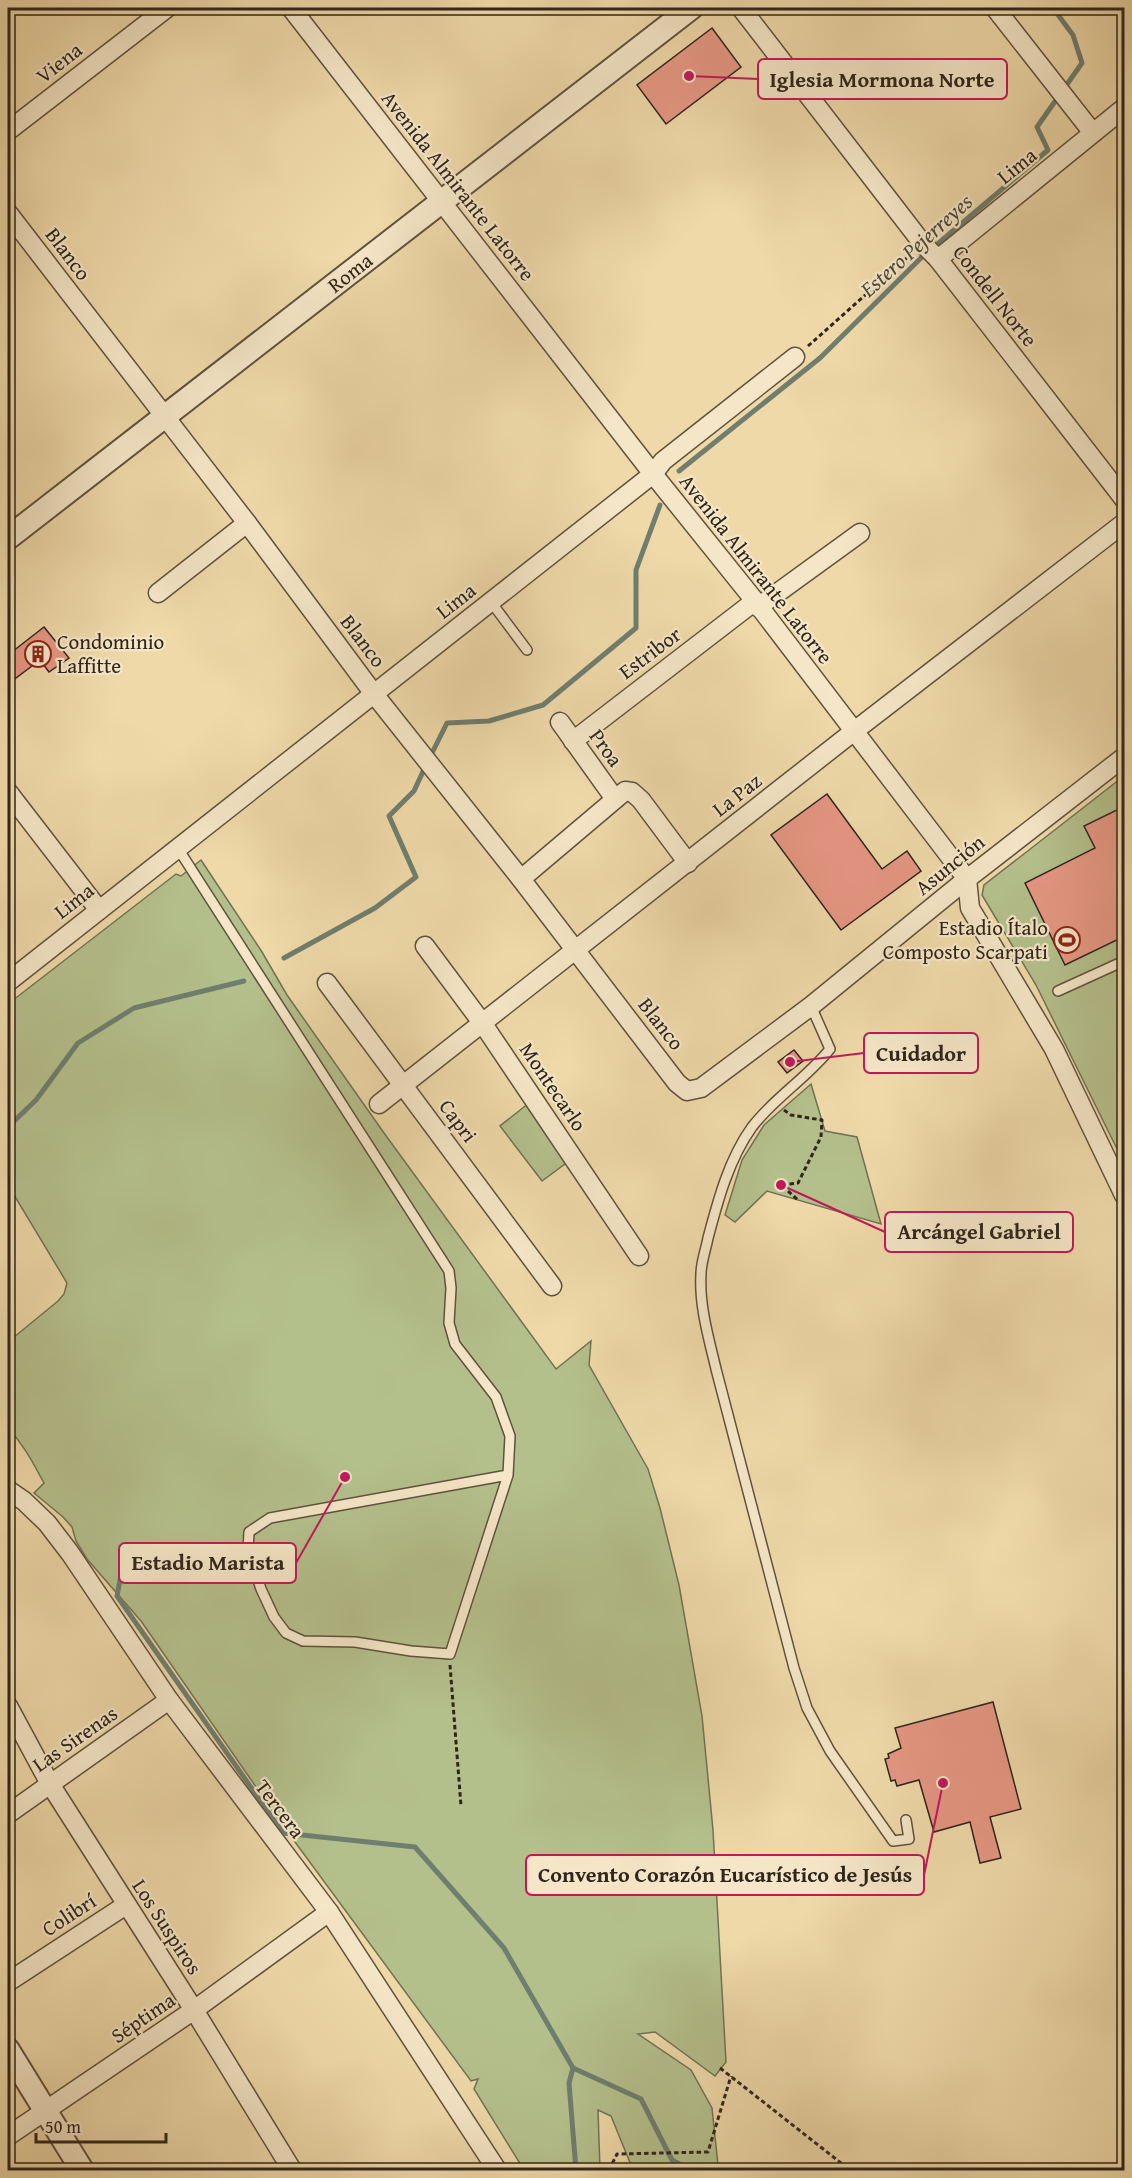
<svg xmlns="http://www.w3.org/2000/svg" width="1132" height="2178" font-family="'Gentium Book Plus',serif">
<rect width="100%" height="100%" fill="#efd9a9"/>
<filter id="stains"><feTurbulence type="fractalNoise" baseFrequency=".00333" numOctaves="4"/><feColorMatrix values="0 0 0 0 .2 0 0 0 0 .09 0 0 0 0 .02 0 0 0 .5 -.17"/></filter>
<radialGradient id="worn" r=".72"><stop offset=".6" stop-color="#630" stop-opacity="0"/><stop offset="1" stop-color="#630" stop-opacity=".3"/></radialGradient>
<!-- green -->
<g fill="#b4c08c" stroke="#727254" stroke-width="1.5">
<path d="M1124,776V1163L1036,985L982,895L984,885Z"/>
<path d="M201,860L262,952L287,995L384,1133L556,1369L591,1341L589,1365L648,1469L660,1508L679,1585L702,1716L713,1830L726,2062L715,2076L655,2032L638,2034L691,2070L712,2108L718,2165L727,2170H633L611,2116L598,2110L600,2170H524L474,2089L478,2079L471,2081L281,1823L141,1621L87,1559L76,1541L72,1527L63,1517L34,1493L44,1483C33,1463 24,1445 8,1428V1342L58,1301L64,1294L67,1283L8,1185V1004L176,874L181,876Z"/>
<path d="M811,1084L825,1131L857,1137L881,1224L767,1191L735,1222L725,1215L742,1160L764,1125Z"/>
<path d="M534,1099L577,1155L542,1181L500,1126Z"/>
</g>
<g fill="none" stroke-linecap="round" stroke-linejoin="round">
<!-- stream -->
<g stroke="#6f7e6f" stroke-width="5">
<path d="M679,471L820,358L921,258L1048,150L1037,127L1082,63L1073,35L1053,8"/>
<path d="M430,757L447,723L489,721L543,705L636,628V570L660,505"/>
<path d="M284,958L375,908L416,877L389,816L414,791L426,765"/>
<path d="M8,1127L36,1100L78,1043L134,1008L244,981"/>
<path d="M122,1570L117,1596L283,1833L415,1847L504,1948L573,2068L641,2099L672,2160L690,2170"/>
<path d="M573,2068L569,2083L576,2170"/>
</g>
</g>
<!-- building -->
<g fill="#e69784" stroke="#2f251c" stroke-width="1.5">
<path d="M712,28L741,67L666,124L637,85Z"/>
<path d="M44,627L69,658L49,672L40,660L8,684V655Z"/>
<path d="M827,794L882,869L907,851L921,871L841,930L771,835Z"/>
<path d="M1125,806V936L1065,965L1025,883L1095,848L1084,826Z"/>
<path d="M794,1050L803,1061L787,1073L778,1062Z"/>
<path d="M993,1702L1021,1809L990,1817L1001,1858L980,1863L970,1822L934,1832L919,1780L897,1786L895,1780L891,1781L885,1759L889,1758L888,1754L901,1748L895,1728Z"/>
</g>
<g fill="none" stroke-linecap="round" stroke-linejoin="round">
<defs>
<g id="service">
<path d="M491,602L527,650"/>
<path d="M177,847L449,1271L451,1288L449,1323L455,1344L496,1397L510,1436L508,1475L270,1518L249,1532L248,1550L261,1589L274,1617L286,1633L303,1641L355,1642L411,1651L450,1654L508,1475"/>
<path d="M1058,991L1124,961"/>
<path d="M811,1006L830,1049C807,1078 774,1098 752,1127C729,1159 718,1200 708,1238C706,1249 701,1262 701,1274C699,1306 709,1339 716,1369L794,1668L807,1708L830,1751L893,1841L909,1839L906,1820"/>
</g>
<g id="minor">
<path d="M291,8L653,474L755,601L967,879L970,908L1054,1049L1124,1195"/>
<path d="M741,8L923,244L938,259L1124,499"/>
<path d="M995,8L1093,133"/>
<path d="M8,131L167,8"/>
<path d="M8,213L247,523L374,694L521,879L677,1083L687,1091L701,1088L811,1006L967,879L1124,757"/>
<path d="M938,259L1124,108"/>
<path d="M158,593L247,523"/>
<path d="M758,607L860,533"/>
<path d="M560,722L615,799"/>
<path d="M573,741L755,601"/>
<path d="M8,792L99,910"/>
<path d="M521,879L625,791L632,792L641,800L688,863"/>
<path d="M425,946L483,1024L639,1256"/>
<path d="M8,982L653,474L663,461L795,357"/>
<path d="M327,983L552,1286"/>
<path d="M379,1104L853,732L1124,523"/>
<path d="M8,1490L24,1501L47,1523L70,1553L169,1700L329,1912L497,2170"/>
<path d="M8,1706L50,1784L194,2010L292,2170"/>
<path d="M8,1814L169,1700"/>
<path d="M8,1982L126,1905"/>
<path d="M8,2136L194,2010L329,1912"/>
</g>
<g id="tertiary">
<path d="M8,538L691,8"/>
<path d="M8,2050L82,2170"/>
</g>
</defs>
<!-- service casing -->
<use href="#service" stroke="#5f523f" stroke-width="12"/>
<!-- minor casing -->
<use href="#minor" stroke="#5f523f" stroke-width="21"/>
<!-- tertiary casing -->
<use href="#tertiary" stroke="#5f523f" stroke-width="26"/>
<!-- path -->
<g stroke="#2f251c" stroke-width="3" stroke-dasharray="4.5 3" stroke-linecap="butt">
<path d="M808,346L910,255"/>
<path d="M784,1110L791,1115L822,1120L821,1137L798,1183L781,1185L798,1200"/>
<path d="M450,1665L461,1806"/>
<path d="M720,2068L850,2170"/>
<path d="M609,2170L617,2154L708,2152L731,2076"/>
</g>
<!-- service -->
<use href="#service" stroke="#f5e6c7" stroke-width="9"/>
<!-- minor -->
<use href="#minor" stroke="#f5e6c7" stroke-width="18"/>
<!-- tertiary -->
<use href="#tertiary" stroke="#f5e6c7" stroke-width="22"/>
</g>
<!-- icons -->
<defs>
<symbol id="building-ring" viewBox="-11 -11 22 22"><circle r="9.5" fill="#f5e6c7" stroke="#8f2418" stroke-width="1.5"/><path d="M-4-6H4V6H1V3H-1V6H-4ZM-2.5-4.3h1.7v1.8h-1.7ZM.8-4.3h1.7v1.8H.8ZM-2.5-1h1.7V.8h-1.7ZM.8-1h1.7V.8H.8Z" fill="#8f2418"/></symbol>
<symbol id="stadium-ring" viewBox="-11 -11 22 22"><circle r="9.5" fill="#f5e6c7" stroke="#8f2418" stroke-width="1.5"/><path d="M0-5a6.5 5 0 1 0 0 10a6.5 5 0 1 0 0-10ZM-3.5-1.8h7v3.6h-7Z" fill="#8f2418"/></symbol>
</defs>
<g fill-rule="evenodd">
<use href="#building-ring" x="23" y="639" width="30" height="30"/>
<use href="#stadium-ring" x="1052" y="925" width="30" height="30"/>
</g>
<g text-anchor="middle" stroke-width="4.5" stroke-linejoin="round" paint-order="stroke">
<!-- street labels -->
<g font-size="21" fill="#2f251c" stroke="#f5e6c7">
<text transform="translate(59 63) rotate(-38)" y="7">Viena</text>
<text transform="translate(1017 166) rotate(-39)" y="7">Lima</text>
<text transform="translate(458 186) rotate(52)" y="7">Avenida Almirante Latorre</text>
<text transform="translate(68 254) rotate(53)" y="7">Blanco</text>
<text transform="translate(350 273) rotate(-38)" y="7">Roma</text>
<text transform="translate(995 296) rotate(52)" y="7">Condell Norte</text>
<text transform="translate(756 569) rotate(52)" y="7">Avenida Almirante Latorre</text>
<text transform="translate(456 601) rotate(-38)" y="7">Lima</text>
<text transform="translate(363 641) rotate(53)" y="7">Blanco</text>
<text transform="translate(650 653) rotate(-37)" y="7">Estribor</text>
<text transform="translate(606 748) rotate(54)" y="7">Proa</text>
<text transform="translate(737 795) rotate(-38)" y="7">La Paz</text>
<text transform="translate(950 865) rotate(-39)" y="7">Asunción</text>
<text transform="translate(74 901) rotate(-38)" y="7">Lima</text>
<text transform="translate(661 1024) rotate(52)" y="7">Blanco</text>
<text transform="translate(553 1087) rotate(56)" y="7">Montecarlo</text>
<text transform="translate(458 1121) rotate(53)" y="7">Capri</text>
<text transform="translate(75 1739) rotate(-35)" y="7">Las Sirenas</text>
<text transform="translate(280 1809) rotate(53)" y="7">Tercera</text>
<text transform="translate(69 1915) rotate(-33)" y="7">Colibrí</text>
<text transform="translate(167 1927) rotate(57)" y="7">Los Suspiros</text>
<text transform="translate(143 2018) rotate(-34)" y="7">Séptima</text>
</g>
<!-- poi labels -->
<g font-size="21" fill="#2f251c" stroke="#f5e6c7" text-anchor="start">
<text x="57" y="649">Condominio<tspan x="57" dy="24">Laffitte</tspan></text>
<text x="1048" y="935" text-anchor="end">Estadio Ítalo<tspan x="1048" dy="24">Composto Scarpati</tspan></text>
</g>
<!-- water labels -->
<g font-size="22" font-style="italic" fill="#4a4a3e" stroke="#f5e6c7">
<text transform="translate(916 245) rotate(-42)" y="8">Estero Pejerreyes</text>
</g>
</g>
<!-- callouts -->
<path fill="none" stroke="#c2185b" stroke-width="2" d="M689 76L758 79M790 1062L864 1053M781 1185L885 1232M345 1477L296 1563M943 1783L924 1875"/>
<g fill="#c2185b" stroke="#f5e6c7" stroke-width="2">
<circle cx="689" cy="76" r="6"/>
<circle cx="790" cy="1062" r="6"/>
<circle cx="781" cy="1185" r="6"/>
<circle cx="345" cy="1477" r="6"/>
<circle cx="943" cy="1783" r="6"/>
</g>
<g fill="#f5e6c7" stroke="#c2185b" stroke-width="2">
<rect x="758" y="59" width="249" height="40" rx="6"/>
<rect x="864" y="1033" width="114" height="40" rx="6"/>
<rect x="885" y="1212" width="188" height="40" rx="6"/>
<rect x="119" y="1543" width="177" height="40" rx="6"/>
<rect x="526" y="1855" width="398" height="40" rx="6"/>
</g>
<g font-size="22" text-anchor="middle" font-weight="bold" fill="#2f251c">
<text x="882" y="87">Iglesia Mormona Norte</text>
<text x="921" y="1061">Cuidador</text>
<text x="979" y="1239">Arcángel Gabriel</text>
<text x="208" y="1570">Estadio Marista</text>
<text x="725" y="1882">Convento Corazón Eucarístico de Jesús</text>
</g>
<!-- margin -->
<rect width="1132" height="2178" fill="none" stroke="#efd9a9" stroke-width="30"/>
<rect x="9" y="9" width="1114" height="2160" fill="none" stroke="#2f251c" stroke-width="3"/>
<rect x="15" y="15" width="1102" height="2148" fill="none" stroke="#2f251c" stroke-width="1.5"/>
<!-- scale -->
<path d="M36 2133v9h130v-9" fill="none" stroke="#2f251c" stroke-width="3"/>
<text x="45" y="2133" font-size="18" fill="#2f251c" stroke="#f5e6c7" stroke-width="4.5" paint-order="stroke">50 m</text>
<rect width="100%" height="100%" filter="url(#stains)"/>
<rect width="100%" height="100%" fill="url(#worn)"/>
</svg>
